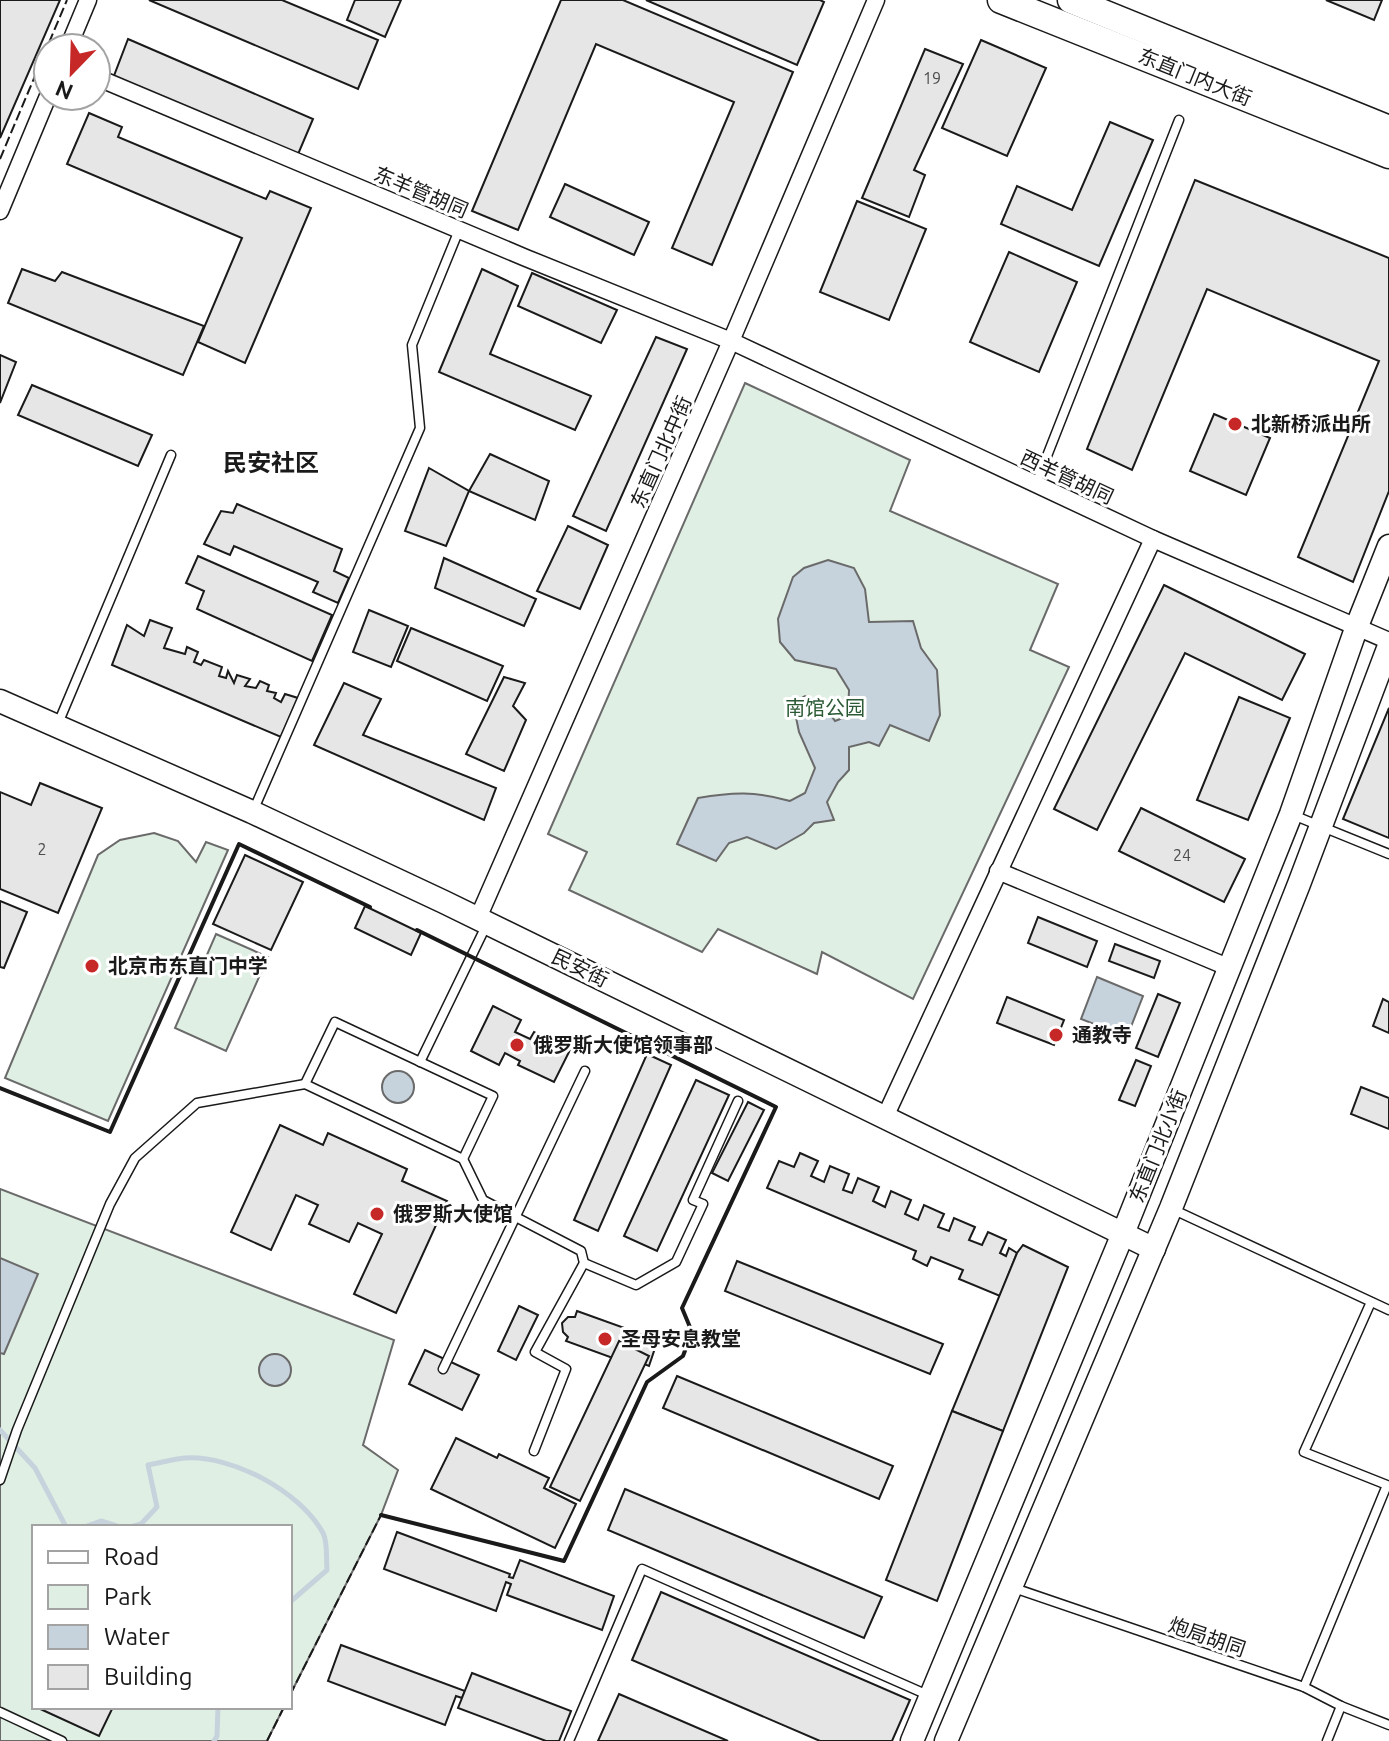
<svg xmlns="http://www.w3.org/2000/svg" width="1389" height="1741" font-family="Ubuntu,'Noto Sans SC',sans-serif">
<rect width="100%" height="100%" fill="#fff"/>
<!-- green -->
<g fill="#e0efe3" stroke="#6a6a6a" stroke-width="2">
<path d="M745,383L910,460L890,511L1058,584L1030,650L1069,667L913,999L822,952L817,974L718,929L702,952L569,890L587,852L548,834Z"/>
<path d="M154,833L178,841L196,862L206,842L228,850L108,1121L5,1078L98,855L120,840Z"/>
<path d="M216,934L268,957L226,1051L175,1028Z"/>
<path d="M0,1189L394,1340L363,1445L398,1470L381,1515L290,1695V1527H34V1707H284L267,1741H0Z"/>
</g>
<!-- water -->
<g fill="#c6d2dc" stroke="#6a6a6a" stroke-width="2">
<path d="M828,560L854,568L865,589L869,622L913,621L921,648L937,670L940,715L929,741L890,725L879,746L869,742L849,747V770L838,782L827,802L834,820L814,823L804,833L776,849L747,837L729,843L716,861L677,844L698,798C732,792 756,791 790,801L805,793L815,768L799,732L793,703L805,696L821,701L835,721L848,716L849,690L836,669L795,660L780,642L778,619L793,577L804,568Z"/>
<path d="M1097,977L1143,996L1127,1037L1081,1019Z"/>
<circle cx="398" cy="1087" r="16"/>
<path d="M0,1258L38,1274L4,1354L0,1353Z"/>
<circle cx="275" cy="1370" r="16"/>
</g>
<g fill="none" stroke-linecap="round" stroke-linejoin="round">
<!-- stream -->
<g stroke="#c6d2dc" stroke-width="5">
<path d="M0,1430L35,1468L66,1527"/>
<path d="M84,1527L101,1521L120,1527"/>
<path d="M130,1527L141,1524L157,1507L148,1465C160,1463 173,1459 185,1458C232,1455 300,1491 323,1533C328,1542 326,1559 327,1570L290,1602"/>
<path d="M214,1741L217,1736L218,1707"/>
</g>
</g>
<!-- building -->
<g fill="#e6e6e6" stroke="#1a1a1a" stroke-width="2">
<path d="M0,0H60L0,138Z"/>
<path d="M149,0H282L378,40L358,89Z"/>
<path d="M355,0H401L385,37L347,20Z"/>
<path d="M561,0H623L793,72L712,265L672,248L734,102L596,44L518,230L472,211Z"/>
<path d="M646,0H820L824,2L797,65Z"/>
<path d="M1326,0H1382L1374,20Z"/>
<path d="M128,39L313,119L296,159L112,81Z"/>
<path d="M981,40L1046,68L1007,156L942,128Z"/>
<path d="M925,49L963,64L914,170L925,175L909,217L862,198Z"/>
<path d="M89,113L122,127L118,137L266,199L270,191L311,208L245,363L198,342L242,238L67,164Z"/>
<path d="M1110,122L1153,140L1099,266L1001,224L1017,186L1072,210Z"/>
<path d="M1195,180L1389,258V491L1353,582L1298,557L1379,361L1207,289L1132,470L1087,449Z"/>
<path d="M565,184L649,222L634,255L550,217Z"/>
<path d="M857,201L926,229L889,320L820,292Z"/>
<path d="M1009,252L1077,282L1039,372L970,342Z"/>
<path d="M22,269L55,281L62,272L204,326L183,375L8,303Z"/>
<path d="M482,269L518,286L490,354L591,396L575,430L439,372Z"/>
<path d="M532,273L617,310L601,343L518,306Z"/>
<path d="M656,337L687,349L606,531L573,516Z"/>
<path d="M0,355L16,362L0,403Z"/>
<path d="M32,385L152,435L138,466L18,415Z"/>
<path d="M1214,414L1270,438L1246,495L1190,471Z"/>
<path d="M490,454L549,481L535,520L469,491Z"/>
<path d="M429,468L469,491L446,546L405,531Z"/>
<path d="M237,504L342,549L334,571L349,578L338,603L313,592L318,582L234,546L230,555L204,544L221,511L233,513Z"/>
<path d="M568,526L608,545L580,609L537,591Z"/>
<path d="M198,556L332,615L312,661L197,609L204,591L186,583Z"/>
<path d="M444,558L536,599L524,626L435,588Z"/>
<path d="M1164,585L1305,654L1282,700L1185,653L1097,830L1054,809Z"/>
<path d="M369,610L408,626L391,667L353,652Z"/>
<path d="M150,620L172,628L164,648L185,654L187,647L198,652L194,662L201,665L204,660L222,667L219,676L226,678L228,671L234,683L237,675L250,679L245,686L256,688L260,681L269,685L267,691L276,693L274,698L281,702L285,694L298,698L281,737L112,665L127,625L144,636Z"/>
<path d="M411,628L503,666L487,701L397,661Z"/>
<path d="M504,677L525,683L513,706L526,720L504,771L466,754Z"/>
<path d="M344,683L381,699L363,735L496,788L484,820L314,745Z"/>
<path d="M1239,697L1290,718L1248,820L1197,800Z"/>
<path d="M1389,708V838L1343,819Z"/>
<path d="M40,783L102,808L58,913L0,889V792L31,805Z"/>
<path d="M1141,808L1245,859L1224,902L1119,851Z"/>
<path d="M245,855L303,882L271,950L213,924Z"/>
<path d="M0,901L27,912L4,968L0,967Z"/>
<path d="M365,906L421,933L411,955L355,928Z"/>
<path d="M1038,917L1097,941L1087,967L1028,943Z"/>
<path d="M1115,944L1160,961L1154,978L1109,961Z"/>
<path d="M1158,994L1180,1003L1158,1057L1136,1048Z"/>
<path d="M1007,997L1064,1020L1054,1045L997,1023Z"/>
<path d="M1383,999L1389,1002V1033L1373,1026Z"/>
<path d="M493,1006L521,1020L515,1032L530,1039L534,1032L570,1050L554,1082L518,1065L520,1061L505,1053L499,1065L471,1051Z"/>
<path d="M647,1054L671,1065L598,1231L574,1220Z"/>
<path d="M1136,1060L1151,1066L1135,1106L1119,1100Z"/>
<path d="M696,1080L729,1095L657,1251L624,1236Z"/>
<path d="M1361,1087L1389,1098V1129L1351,1114Z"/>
<path d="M748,1102L764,1110L728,1181L712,1173Z"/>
<path d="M280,1125L323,1145L328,1133L407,1169L402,1181L447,1201L396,1313L354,1294L382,1234L358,1223L349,1242L309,1224L318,1205L296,1195L271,1250L231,1232Z"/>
<path d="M800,1153L818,1161L811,1176L824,1182L830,1166L849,1174L843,1190L852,1193L858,1178L879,1187L873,1201L885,1207L891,1191L911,1200L905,1214L918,1220L924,1205L944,1214L938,1227L949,1231L954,1218L975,1227L969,1240L982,1245L988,1232L1006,1240L1000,1253L1006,1256L1009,1248L1017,1253L1000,1296L959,1279L963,1270L931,1257L927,1266L913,1259L916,1251L767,1188L779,1161L794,1167Z"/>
<path d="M1023,1245L1068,1267L1003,1431L952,1411L1017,1253Z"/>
<path d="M737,1261L943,1344L930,1374L725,1291Z"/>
<path d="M519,1306L538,1315L516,1360L498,1351Z"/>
<path d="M577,1311L644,1335L641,1343L655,1348L649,1366L634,1360L632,1365L566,1341L568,1337L563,1332L562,1323L568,1317H575Z"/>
<path d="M619,1341L649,1356L580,1501L550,1487Z"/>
<path d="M425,1350L479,1375L462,1410L409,1384Z"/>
<path d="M677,1376L893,1466L879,1499L663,1408Z"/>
<path d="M952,1411L1003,1431L937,1601L886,1580Z"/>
<path d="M456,1438L497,1458L499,1454L549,1478L544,1488L576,1504L555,1548L431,1489Z"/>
<path d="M625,1489L882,1597L864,1638L608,1530Z"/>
<path d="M397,1532L510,1574L509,1577L513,1578L520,1560L614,1596L602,1630L507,1595L511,1584L506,1582L496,1611L384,1569Z"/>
<path d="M661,1592L910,1700L892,1741H820L632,1660Z"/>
<path d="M341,1645L465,1691L462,1698L456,1696L445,1725L328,1681Z"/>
<path d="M472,1673L571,1711L559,1741H546L458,1708Z"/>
<path d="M619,1694L728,1741H598Z"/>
<path d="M36,1707H113L99,1736Z"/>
</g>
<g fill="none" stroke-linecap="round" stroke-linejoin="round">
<defs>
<g id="lane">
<path d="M1036,484L1179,120"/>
<path d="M57,726L171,455"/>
<path d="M254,809L420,428L412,345L459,230"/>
<path d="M1293,815L1389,854"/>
<path d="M420,1062L486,926"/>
<path d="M305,1084L335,1022L493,1096L463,1159"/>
<path d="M1172,1209L1389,1310"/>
<path d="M584,1263L636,1285L676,1262L703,1204L693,1200L738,1101"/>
<path d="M443,1369L585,1071"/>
<path d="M0,1480L17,1430L110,1204L135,1158L197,1103L305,1084L463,1159L483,1200L581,1251L584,1263L535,1352L566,1369L534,1451"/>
<path d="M1014,1588L1304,1687L1341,1706L1389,1725"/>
<path d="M1304,1687L1387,1485L1304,1452L1371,1302"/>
<path d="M0,1712L62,1741"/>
<path d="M569,1741L642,1569L930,1696"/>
<path d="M1327,1741L1341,1706"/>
</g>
<g id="street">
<path d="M68,48L88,0"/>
<path d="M96,77L526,258L731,341L1153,539L1389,641"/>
<path d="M0,211L48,96"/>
<path d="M998,871L1230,968"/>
<path d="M478,918L731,341L876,0"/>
<path d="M885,1117L1153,539"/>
</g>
<g id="secondary">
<path d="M0,701L252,812L444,902L1154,1249"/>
<path d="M912,1741L1122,1236L1291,814L1357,626L1389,546"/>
<path d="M946,1741L1171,1208L1299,884L1389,646"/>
</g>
<g id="primary">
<path d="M1001,0L1389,155"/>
<path d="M1071,0L1389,129"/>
</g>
</defs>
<!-- lane casing -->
<use href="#lane" stroke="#1a1a1a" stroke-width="11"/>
<!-- street casing -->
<use href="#street" stroke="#1a1a1a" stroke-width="19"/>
<!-- secondary casing -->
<use href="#secondary" stroke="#1a1a1a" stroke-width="25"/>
<!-- primary casing -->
<use href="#primary" stroke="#1a1a1a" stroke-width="29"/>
<!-- lane -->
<use href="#lane" stroke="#fff" stroke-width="8"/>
<!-- street -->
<use href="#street" stroke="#fff" stroke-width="16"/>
<!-- secondary -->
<use href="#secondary" stroke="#fff" stroke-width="22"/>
<!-- primary -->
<use href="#primary" stroke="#fff" stroke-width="26"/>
<!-- fence -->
<g stroke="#1a1a1a" stroke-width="2" stroke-dasharray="10 4" stroke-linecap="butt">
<path d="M0,159L67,0"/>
<path d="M290,1695L381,1515"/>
<path d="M267,1741L284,1707"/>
</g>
<!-- wall -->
<g stroke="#1a1a1a" stroke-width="4">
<path d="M0,1088L110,1132L239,844L370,907"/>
<path d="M381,1515L564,1561L647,1382L683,1356L692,1332L682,1308L776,1107L417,930"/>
</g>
</g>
<!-- markers -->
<g fill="#c62828" stroke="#fff" stroke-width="3">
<circle cx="1235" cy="424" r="8"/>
<circle cx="92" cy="966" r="8"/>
<circle cx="1056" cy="1035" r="8"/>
<circle cx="517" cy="1045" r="8"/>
<circle cx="377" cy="1214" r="8"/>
<circle cx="605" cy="1339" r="8"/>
</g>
<g text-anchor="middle" stroke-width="6" stroke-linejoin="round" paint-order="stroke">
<!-- number labels -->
<g font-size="16" fill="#4d4d4d">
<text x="932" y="84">19</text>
<text x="42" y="855">2</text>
<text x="1182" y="861">24</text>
</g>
<!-- street labels -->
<g font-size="20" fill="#1a1a1a" stroke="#fff">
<text transform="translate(1195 77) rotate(22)" y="7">东直门内大街</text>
<text transform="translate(421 192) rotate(23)" y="7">东羊管胡同</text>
<text transform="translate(661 452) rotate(-66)" y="7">东直门北中街</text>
<text transform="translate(1067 477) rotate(25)" y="7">西羊管胡同</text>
<text transform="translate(580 968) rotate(26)" y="7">民安街</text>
<text transform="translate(1158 1146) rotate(-68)" y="7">东直门北小街</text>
<text transform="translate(1207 1637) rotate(19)" y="7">炮局胡同</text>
</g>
<!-- poi labels -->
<g font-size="20" font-weight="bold" fill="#1a1a1a" stroke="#fff" text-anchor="start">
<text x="1251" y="431">北新桥派出所</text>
<text x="108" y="973">北京市东直门中学</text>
<text x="1072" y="1042">通教寺</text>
<text x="533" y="1052">俄罗斯大使馆领事部</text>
<text x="393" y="1221">俄罗斯大使馆</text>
<text x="621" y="1346">圣母安息教堂</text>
</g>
<!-- park labels -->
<g font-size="20" fill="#2b5a34" stroke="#fff">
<text x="825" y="715">南馆公园</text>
</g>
<!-- quarter labels -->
<g font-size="24" font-weight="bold" fill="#1a1a1a" stroke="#fff">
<text x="271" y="471">民安社区</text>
</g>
</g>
<!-- legend -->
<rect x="32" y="1525" width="260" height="184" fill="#ffffff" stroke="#a3a3a3" stroke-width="2"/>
<rect x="48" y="1551" width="40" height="12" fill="#ffffff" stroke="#a3a3a3" stroke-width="2"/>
<text x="104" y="1565" font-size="24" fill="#1a1a1a">Road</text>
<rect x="48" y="1585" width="40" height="24" fill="#e0efe3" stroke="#a3a3a3" stroke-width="2"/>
<text x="104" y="1605" font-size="24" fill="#1a1a1a">Park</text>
<rect x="48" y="1625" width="40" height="24" fill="#c6d2dc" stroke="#a3a3a3" stroke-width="2"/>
<text x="104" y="1645" font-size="24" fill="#1a1a1a">Water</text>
<rect x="48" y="1665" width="40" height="24" fill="#e6e6e6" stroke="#a3a3a3" stroke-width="2"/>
<text x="104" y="1685" font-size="24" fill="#1a1a1a">Building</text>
<!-- north arrow -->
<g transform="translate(72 72) rotate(203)"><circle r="38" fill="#ffffff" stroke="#a3a3a3" stroke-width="2"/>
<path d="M0-6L14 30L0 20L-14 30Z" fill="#c62828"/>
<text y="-12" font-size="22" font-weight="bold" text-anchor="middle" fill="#1a1a1a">N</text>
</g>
</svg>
